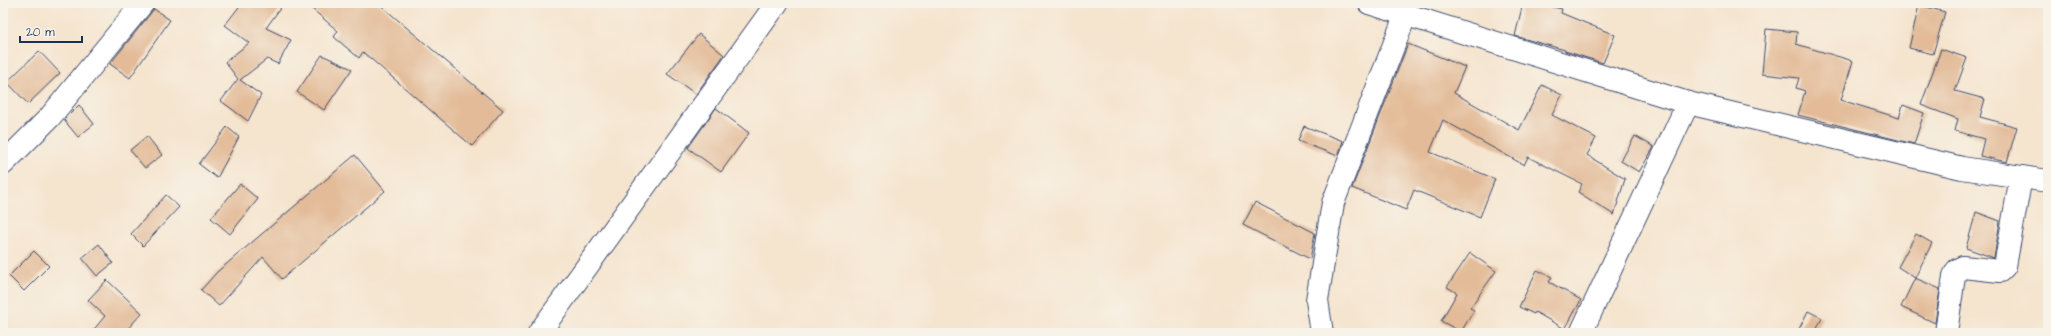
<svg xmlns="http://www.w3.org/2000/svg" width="2051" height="336" font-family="'Architects Daughter',sans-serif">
<rect width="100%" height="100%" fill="#f7f3e8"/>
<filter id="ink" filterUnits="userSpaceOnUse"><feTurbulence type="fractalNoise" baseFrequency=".025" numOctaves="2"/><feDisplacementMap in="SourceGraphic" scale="8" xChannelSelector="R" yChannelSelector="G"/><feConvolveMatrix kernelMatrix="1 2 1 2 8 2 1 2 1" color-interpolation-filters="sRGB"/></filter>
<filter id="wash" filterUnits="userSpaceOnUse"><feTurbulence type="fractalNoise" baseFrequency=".012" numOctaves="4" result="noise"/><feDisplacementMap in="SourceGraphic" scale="16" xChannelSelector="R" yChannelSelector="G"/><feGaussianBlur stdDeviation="0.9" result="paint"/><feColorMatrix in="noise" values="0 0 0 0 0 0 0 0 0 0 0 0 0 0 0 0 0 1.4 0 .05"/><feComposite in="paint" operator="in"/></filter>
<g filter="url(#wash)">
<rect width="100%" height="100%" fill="#f5e4ce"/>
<g id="blocks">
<!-- building -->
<g fill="#e3bb98">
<path d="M242,3H284L266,28L291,40L278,64L267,59L240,80L261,95L248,121L221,101L238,79L225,62L249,43L225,25Z"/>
<path d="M305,3H378L503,110L472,146L363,52L359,58L334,37L338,31Z"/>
<path d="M1523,3H1535L1562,9L1561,13L1615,35L1603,63L1565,51V50L1515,36Z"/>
<path d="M1919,5L1945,12L1933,54L1909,48Z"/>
<path d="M154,9L170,20L130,78L110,64Z"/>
<path d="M1766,29L1797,32L1796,44L1853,61L1841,100L1899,118L1903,105L1924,113L1914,144L1798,115L1805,91L1796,88L1799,78L1762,74Z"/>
<path d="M699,34L724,55L696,94L667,74Z"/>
<path d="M1408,44L1465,67L1454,93L1519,130L1542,85L1562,95L1552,115L1596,138L1587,155L1625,179L1614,215L1578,192L1582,184L1528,157L1524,165L1443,120L1430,152L1495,179L1480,217L1414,190L1406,210L1352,188Z"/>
<path d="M1941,49L1967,58L1955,91L1985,99L1980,117L2017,127L2007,162L1980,156L1984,139L1955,131L1958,119L1921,105Z"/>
<path d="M39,51L60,73L28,104L7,82Z"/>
<path d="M322,55L352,69L324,110L297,92Z"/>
<path d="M79,105L94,124L78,137L64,120Z"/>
<path d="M716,108L749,133L721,172L688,148Z"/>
<path d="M1304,126L1343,141L1338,156L1298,141Z"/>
<path d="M227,127L239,137L217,178L199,164Z"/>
<path d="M147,136L162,155L145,168L130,150Z"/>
<path d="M1635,136L1654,147L1639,172L1621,161Z"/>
<path d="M355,155L385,191L282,279L263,257L219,306L201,290L217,272Z"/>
<path d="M240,184L258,199L230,234L211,218Z"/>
<path d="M166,195L179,207L143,246L131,234Z"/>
<path d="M1255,202L1315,233L1310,259L1243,225Z"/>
<path d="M1976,212L2000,221L1994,258L1966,248Z"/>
<path d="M1916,234L1932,243L1915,278L1898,267Z"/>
<path d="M99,244L113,263L97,276L82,258Z"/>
<path d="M34,251L49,266L24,291L9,276Z"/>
<path d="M1470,253L1496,271L1470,308L1474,310L1461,332L1441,321L1457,293L1447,287Z"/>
<path d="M1537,270L1552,277L1549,282L1581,300L1565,329L1535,312L1534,314L1519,307Z"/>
<path d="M1915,278L1940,289L1935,323L1901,307Z"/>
<path d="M107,280L142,313L124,333H91L105,316L88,300Z"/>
<path d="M1808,311L1822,318L1815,333H1797Z"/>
</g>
</g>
</g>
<g filter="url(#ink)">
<use href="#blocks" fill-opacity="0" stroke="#3c4a6f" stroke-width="1"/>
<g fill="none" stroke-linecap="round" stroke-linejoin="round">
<defs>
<g id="minor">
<path d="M1369,3L1688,103L1962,168L2048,181"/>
<path d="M3,164L50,117L143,3"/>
<path d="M539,333L777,3"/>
<path d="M1322,333L1317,300L1333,203L1405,16"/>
<path d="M1581,333L1688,103"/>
<path d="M1946,333L1954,276L1957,270L1963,267L2000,271L2005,266L2021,177"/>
</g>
</defs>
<!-- minor casing -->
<use href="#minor" stroke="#3c4a6f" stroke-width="24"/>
<!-- minor -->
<use href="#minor" stroke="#fff" stroke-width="22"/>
</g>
</g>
<!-- margin -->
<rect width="2051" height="336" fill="none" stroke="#f7f3e8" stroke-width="16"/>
<!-- scale -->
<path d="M20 36v6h62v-6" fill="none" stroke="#1b2f5e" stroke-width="2"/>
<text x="26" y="36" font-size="12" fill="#1b2f5e" stroke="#f7f3e8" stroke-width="3" paint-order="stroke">20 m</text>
</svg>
